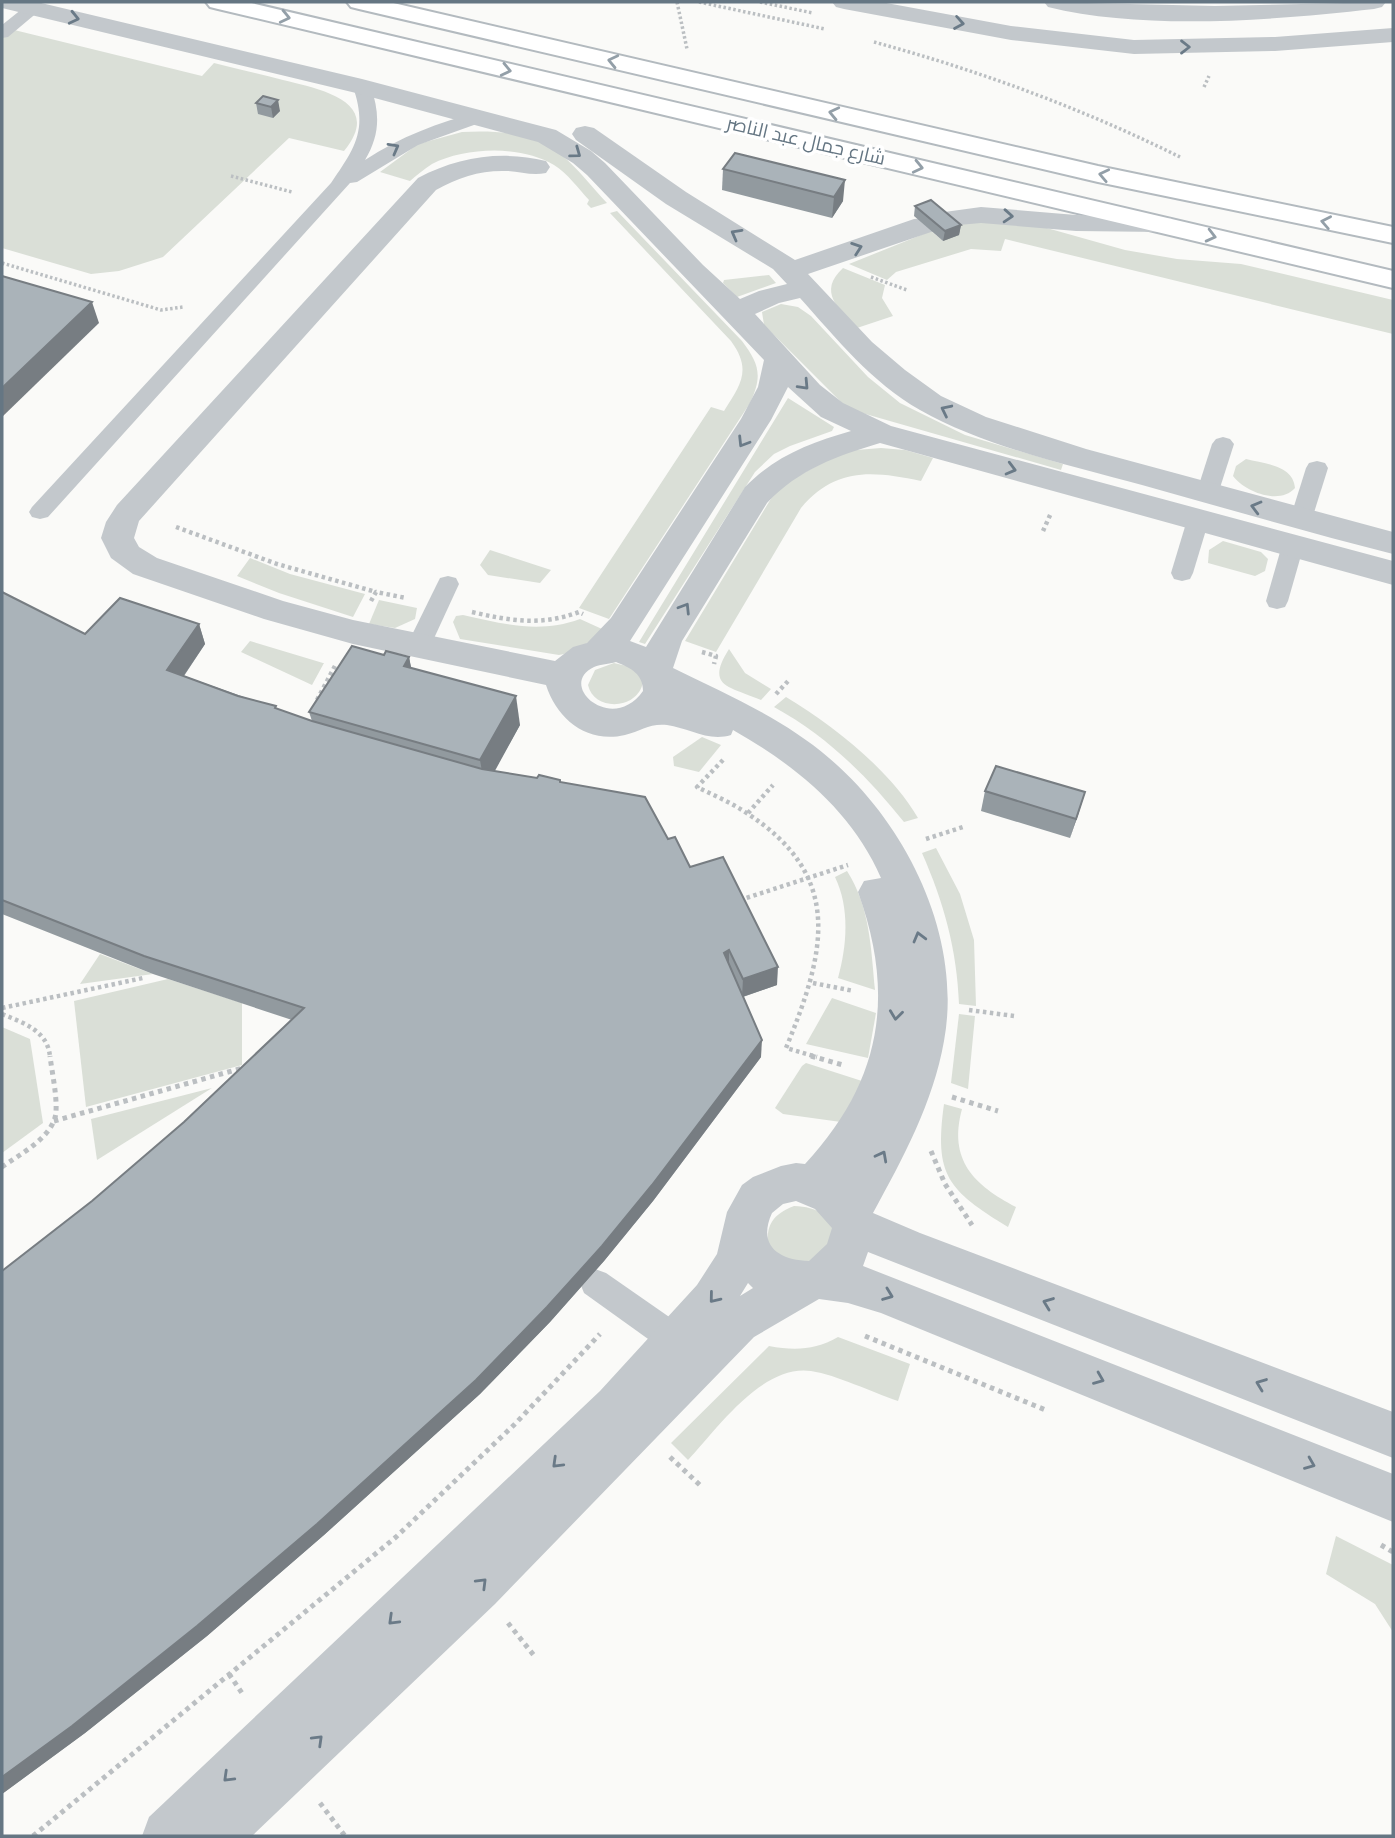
<svg xmlns="http://www.w3.org/2000/svg" width="1395" height="1838" font-family="'Nunito Sans',Cairo,sans-serif">
<rect width="100%" height="100%" fill="#fafaf8"/>
<!-- green -->
<g fill="#dadfd7">
<path d="M2,27L202,76L214,63C237,69 260,74 283,80C319,89 385,101 344,151L289,138L163,257L119,271L91,274L2,248Z"/>
<path d="M462,132C494,130 537,132 562,155C578,169 592,187 607,203L591,208L587,204L589,200C578,188 568,174 554,165C521,145 466,147 432,164C424,169 417,175 410,181L380,172L418,144Z"/>
<path d="M617,211L742,341C759,364 763,375 750,403L609,619L579,608L711,407L724,411C741,384 752,370 731,341L610,213Z"/>
<path d="M959,221L1029,223L1125,250L1177,259L1241,264L1393,300V334L1005,239L1001,251L971,249L896,272L887,280L849,264L931,231L943,241Z"/>
<path d="M843,268L885,285L882,298L893,316L857,328C839,309 817,292 843,268Z"/>
<path d="M769,275L776,283L737,297L723,283L724,280Z"/>
<path d="M781,304L798,307L811,316L868,377L900,403L965,435L1063,464L1061,470L848,409L764,325L762,312Z"/>
<path d="M788,398L834,427L832,431L790,446L774,454L755,472L645,644L639,642Z"/>
<path d="M881,448L905,450L933,458L921,481C872,471 836,467 801,508L716,652L685,641L778,487L844,451Z"/>
<path d="M1246,459C1265,464 1293,465 1295,488C1279,506 1244,491 1233,476L1236,466Z"/>
<path d="M1223,541L1261,552L1268,559L1265,571L1255,576L1208,563L1209,550Z"/>
<path d="M490,550L551,570L540,583L488,575L480,565Z"/>
<path d="M250,558L290,574L365,594L353,617L279,593L237,576Z"/>
<path d="M379,600L417,608L415,619L395,628L369,624Z"/>
<path d="M463,615C504,624 539,634 580,619L602,629C591,642 576,653 559,655L460,639L453,622L456,616Z"/>
<path d="M250,641L323,663H324L312,685L241,652Z"/>
<path d="M729,649L745,673L771,689L761,700C729,686 705,687 729,649Z"/>
<path d="M614,663L635,668L643,682C638,710 594,712 588,685L595,670Z"/>
<path d="M786,697C833,725 890,770 918,818L904,822C867,776 827,736 774,707Z"/>
<path d="M702,737L721,745L699,772L674,766L673,757Z"/>
<path d="M936,848L960,894L974,940L976,1006L959,1004C957,950 944,903 922,853Z"/>
<path d="M847,871C870,907 871,948 875,990L838,978C847,946 850,908 835,877Z"/>
<path d="M100,954L153,974L80,984Z"/>
<path d="M168,979L242,1003V1065L86,1107L74,1001Z"/>
<path d="M832,998L876,1013L868,1058L806,1044Z"/>
<path d="M959,1014L975,1016L968,1089L951,1083Z"/>
<path d="M2,1027L30,1039L43,1123L2,1153Z"/>
<path d="M806,1063L862,1081L841,1122L783,1114L775,1108L802,1066Z"/>
<path d="M212,1088L97,1160L91,1119Z"/>
<path d="M944,1104L962,1109C948,1160 974,1185 1016,1207L1008,1227C948,1190 934,1176 944,1104Z"/>
<path d="M794,1206C818,1207 831,1215 836,1239L808,1270L769,1250C764,1226 773,1214 794,1206Z"/>
<path d="M838,1337L910,1364L898,1401C871,1392 837,1375 811,1371C762,1364 717,1429 688,1460L671,1443L769,1346C795,1351 815,1350 838,1337Z"/>
<path d="M1336,1536L1393,1565V1632L1375,1604L1326,1574Z"/>
</g>
<g fill="none" stroke-linecap="round" stroke-linejoin="round">
<defs>
<g id="secondary">
<path d="M206,2H247L1393,271V288L218,9L210,7Z"/>
<path d="M347,2H389L1098,166L1393,227V243L1098,182L359,9L351,7Z"/>
</g>
</defs>
<!-- secondary casing -->
<use href="#secondary" stroke="#b3babf" stroke-width="4"/>
<!-- path-far2 -->
<g stroke="#bbbfc2" stroke-width="3.5" stroke-dasharray="2.5 2.5" stroke-linecap="butt">
<path d="M677,2L687,49"/>
<path d="M699,2L825,29"/>
<path d="M760,2L813,13"/>
<path d="M874,42C980,71 1081,108 1180,157"/>
<path d="M1204,87L1209,76"/>
<path d="M231,176L292,192"/>
<path d="M2,263L161,310L183,307"/>
<path d="M871,277L907,290"/>
</g>
<!-- path-far1 -->
<g stroke="#bbbfc2" stroke-width="4.5" stroke-dasharray="3.5 3.5" stroke-linecap="butt">
<path d="M176,527L277,564L376,592"/>
<path d="M1043,531L1051,513"/>
<path d="M371,601L376,592L406,598"/>
<path d="M472,612C510,621 542,626 579,612L583,614"/>
<path d="M702,652L716,656L714,664"/>
<path d="M776,694L789,680"/>
<path d="M317,700L336,664"/>
<path d="M723,760L697,787C713,795 730,802 745,812C846,876 825,953 786,1048L817,1057"/>
<path d="M748,813L773,785"/>
<path d="M926,839L963,827"/>
<path d="M740,900L848,865"/>
<path d="M813,983L854,991"/>
<path d="M2,1008L143,978"/>
<path d="M969,1010L1014,1016"/>
<path d="M2,1014C24,1023 48,1031 50,1057"/>
</g>
<!-- path -->
<g stroke="#bbbfc2" stroke-width="5" stroke-dasharray="4.5 4.5" stroke-linecap="butt">
<path d="M811,1056L843,1065"/>
<path d="M952,1097L998,1111"/>
<path d="M54,1121L246,1067"/>
<path d="M931,1151L945,1184L972,1225"/>
<path d="M2,1167C20,1154 54,1137 56,1112C57,1094 52,1073 50,1056"/>
<path d="M865,1336L1048,1411"/>
<path d="M670,1457L702,1487"/>
<path d="M1381,1545L1393,1552"/>
<path d="M508,1623L536,1658"/>
<path d="M229,1674L244,1696"/>
<path d="M320,1803L345,1836"/>
<path d="M33,1836L396,1537L515,1424L600,1334"/>
</g>
<!-- lane -->
<g fill="#c3c8cc" fill-rule="evenodd">
<path d="M33,3L41,8L39,11L8,37L2,38V25L27,5Z"/>
<path d="M362,82L371,87C380,114 380,135 365,160C400,137 439,122 479,112L488,117L485,121L418,145L357,182L350,183L48,517L40,519L32,517L29,512L32,507L331,183C355,148 368,130 353,87Z"/>
<path d="M1223,437L1230,439L1234,444L1218,494L1215,499L1207,501L1199,499L1196,494L1212,444L1216,439Z"/>
<path d="M1317,461L1325,463L1328,468L1312,519L1309,524L1301,526L1293,524L1290,519L1306,468L1309,463Z"/>
<path d="M1198,513L1206,515L1209,520L1193,573L1190,579L1182,581L1174,579L1171,573L1187,520L1190,515Z"/>
<path d="M1293,537L1301,540L1304,545L1288,601L1285,607L1277,609L1269,607L1266,601L1282,545L1285,540Z"/>
<path d="M448,576L456,578L459,584L430,647L426,653L418,655L410,653L406,647L437,584L440,578Z"/>
<path d="M595,1269L606,1273L698,1337L702,1348L698,1359L687,1363L676,1359L584,1293L580,1283L584,1273Z"/>
</g>
<!-- street -->
<g fill="#c3c8cc" fill-rule="evenodd">
<path d="M2,2H37L362,79L556,130L591,151L605,163L703,265L740,299L759,291L787,284L773,269L666,204L576,140L572,134L576,128L585,126L594,128L686,192L795,260L914,219L928,218L930,214L981,207L1076,215L1171,218L1175,224L1171,230L1161,232L1076,231L981,223L936,227L934,231L808,274L872,342L905,370L941,396L986,417L1086,449L1393,532V554C1309,533 1225,508 1142,485C1071,466 983,446 920,410C872,383 836,338 800,298L779,303L755,314L820,385L843,403L891,426L1393,561V585L880,443C837,456 799,469 767,503L682,641L673,668C726,694 784,719 829,758C907,824 963,938 944,1041C933,1103 903,1158 873,1213L920,1233L1393,1412V1458L868,1252L863,1266L1393,1474V1522L881,1313L848,1303L819,1299L754,1337L495,1604L252,1836H142L149,1817L600,1391L697,1285L717,1254L727,1212L742,1185L753,1177L781,1166L796,1163L805,1164C881,1082 896,997 858,892L864,881L881,878C852,811 795,765 733,730L731,735C708,742 689,728 667,725C650,723 641,731 625,735C587,744 557,719 546,685L353,644L264,619L133,574L111,558L101,538L106,522L117,505L418,178C458,157 501,150 546,161L550,167L546,173C533,176 521,172 507,171C481,170 459,177 436,190L139,521L134,538L139,547L157,558L283,601L353,620L555,661L573,647L587,643L611,618L741,419L758,387L764,360L587,175L573,163L538,142L356,93L2,8ZM788,387L821,417L851,431C810,443 775,456 745,487L646,647L630,641L771,420ZM616,662C631,668 643,674 643,691C612,735 556,685 594,667C601,664 609,664 616,662ZM796,1201L815,1209L832,1228L827,1244L809,1261C779,1260 757,1246 772,1213L783,1204ZM748,1283L753,1288L740,1296Z"/>
<path d="M832,2H881L1011,26L1134,40L1275,37L1393,28V42L1275,51L1134,54L1011,40L844,9L836,7Z"/>
<path d="M1044,2L1215,6L1386,2L1382,7L1374,9C1275,20 1145,31 1048,7Z"/>
</g>
<!-- secondary -->
<use href="#secondary" fill="#fff" fill-rule="evenodd"/>
</g>
<!-- wall -->
<g fill="#929a9f">
<path d="M263,96L280,111L273,118L258,114L256,103Z"/>
<path d="M735,153L843,201L832,218L722,190L723,169Z"/>
<path d="M915,206L961,225L959,235L943,241L914,216Z"/>
<path d="M2,592L85,634L199,624L205,644L184,676L312,721L309,712L384,655L409,657L411,668L520,725L494,771L560,782L668,839L690,867L777,985L743,997L761,1057L653,1201L604,1261L550,1322L480,1394L324,1535L207,1636L85,1733L2,1794V1271L92,1201L184,1122L292,1020L153,974L2,914Z"/>
<path d="M985,791L1079,812L1070,838L981,811Z"/>
</g>
<!-- shaded-wall -->
<g fill="#777d82">
<path d="M278,100L280,111L273,118L271,107Z"/>
<path d="M845,180L843,201L832,218L834,197Z"/>
<path d="M961,225L959,235L943,241L945,231Z"/>
<path d="M92,302L99,323L2,417V388Z"/>
<path d="M199,624L205,644L174,690L167,670Z"/>
<path d="M409,657L415,687L404,666Z"/>
<path d="M516,696L520,725L485,789L480,760Z"/>
<path d="M1085,792L1079,812L1070,838L1076,819Z"/>
<path d="M729,950V969L724,953Z"/>
<path d="M778,967L777,985L742,997L743,979Z"/>
<path d="M762,1040L761,1057L653,1201L604,1261L550,1322L480,1394L324,1535L207,1636L85,1733L2,1794V1777Z"/>
</g>
<!-- building -->
<g fill="#aab3b9" stroke="#777d82" stroke-width="2">
<path d="M263,96L278,100L271,107L256,103Z"/>
<path d="M735,153L845,180L834,197L723,169Z"/>
<path d="M931,200L961,225L945,231L915,206Z"/>
<path d="M2,276L92,302L2,388Z"/>
<path d="M2,592L85,634L120,598L199,624L167,670L238,696L276,706L275,708L312,721L482,769L537,778L539,775L560,780V782L645,797L668,839L675,837L690,867L723,857L778,967L743,979L729,950L724,953L762,1040L652,1185L602,1246L547,1307L476,1380L317,1524L197,1626L72,1726L2,1777V1271L92,1201L184,1122L304,1008L144,956L2,900Z"/>
<path d="M352,646L384,655L386,651L409,657L404,666L516,696L480,760L309,712Z"/>
<path d="M996,766L1085,792L1076,819L985,791Z"/>
</g>
<!-- one-way arrows -->
<defs><path id="oneway-chevron" d="M-2-3.5L2.5 0L-2 3.5" fill="none" stroke-width="1.6" stroke-linecap="round" stroke-linejoin="round" transform="scale(1.75)"/></defs>
<g stroke="#939fa8">
<use href="#oneway-chevron" transform="translate(285 17) rotate(13)"/>
<use href="#oneway-chevron" transform="translate(613 61) rotate(-167)"/>
<use href="#oneway-chevron" transform="translate(506 70) rotate(13)"/>
<use href="#oneway-chevron" transform="translate(834 113) rotate(-167)"/>
<use href="#oneway-chevron" transform="translate(918 167) rotate(13)"/>
<use href="#oneway-chevron" transform="translate(1104 175) rotate(-168)"/>
<use href="#oneway-chevron" transform="translate(1326 222) rotate(-169)"/>
<use href="#oneway-chevron" transform="translate(1211 236) rotate(14)"/>
</g>
<g stroke="#6a7a87">
<use href="#oneway-chevron" transform="translate(74 18) rotate(13)"/>
<use href="#oneway-chevron" transform="translate(959 23) rotate(10)"/>
<use href="#oneway-chevron" transform="translate(1185 47)"/>
<use href="#oneway-chevron" transform="translate(394 148) rotate(-29)"/>
<use href="#oneway-chevron" transform="translate(576 153) rotate(36)"/>
<use href="#oneway-chevron" transform="translate(1008 216) rotate(4)"/>
<use href="#oneway-chevron" transform="translate(736 234) rotate(-151)"/>
<use href="#oneway-chevron" transform="translate(857 248) rotate(-19)"/>
<use href="#oneway-chevron" transform="translate(804 385) rotate(47)"/>
<use href="#oneway-chevron" transform="translate(946 410) rotate(-154)"/>
<use href="#oneway-chevron" transform="translate(743 442) rotate(122)"/>
<use href="#oneway-chevron" transform="translate(1011 469) rotate(15)"/>
<use href="#oneway-chevron" transform="translate(1256 507) rotate(-165)"/>
<use href="#oneway-chevron" transform="translate(685 608) rotate(-58)"/>
<use href="#oneway-chevron" transform="translate(919 937) rotate(-105)"/>
<use href="#oneway-chevron" transform="translate(896 1015) rotate(97)"/>
<use href="#oneway-chevron" transform="translate(882 1156) rotate(-62)"/>
<use href="#oneway-chevron" transform="translate(888 1295) rotate(21)"/>
<use href="#oneway-chevron" transform="translate(714 1298) rotate(129)"/>
<use href="#oneway-chevron" transform="translate(1048 1303) rotate(-159)"/>
<use href="#oneway-chevron" transform="translate(1099 1379) rotate(22)"/>
<use href="#oneway-chevron" transform="translate(1261 1384) rotate(-159)"/>
<use href="#oneway-chevron" transform="translate(557 1463) rotate(136)"/>
<use href="#oneway-chevron" transform="translate(1310 1464) rotate(22)"/>
<use href="#oneway-chevron" transform="translate(482 1583) rotate(-45)"/>
<use href="#oneway-chevron" transform="translate(393 1620) rotate(136)"/>
<use href="#oneway-chevron" transform="translate(318 1740) rotate(-44)"/>
<use href="#oneway-chevron" transform="translate(228 1777) rotate(136)"/>
</g>
<g text-anchor="middle" stroke-width="7" stroke-linejoin="round" paint-order="stroke">
<!-- far-street labels -->
<g font-size="19" fill="#657683" stroke="#fff">
<text transform="translate(806 140) rotate(13)" y="7">شارع جمال عبد الناصر</text>
</g>
</g>
<!-- border -->
<rect width="1395" height="1838" fill="none" stroke="#657683" stroke-width="7"/>
</svg>
